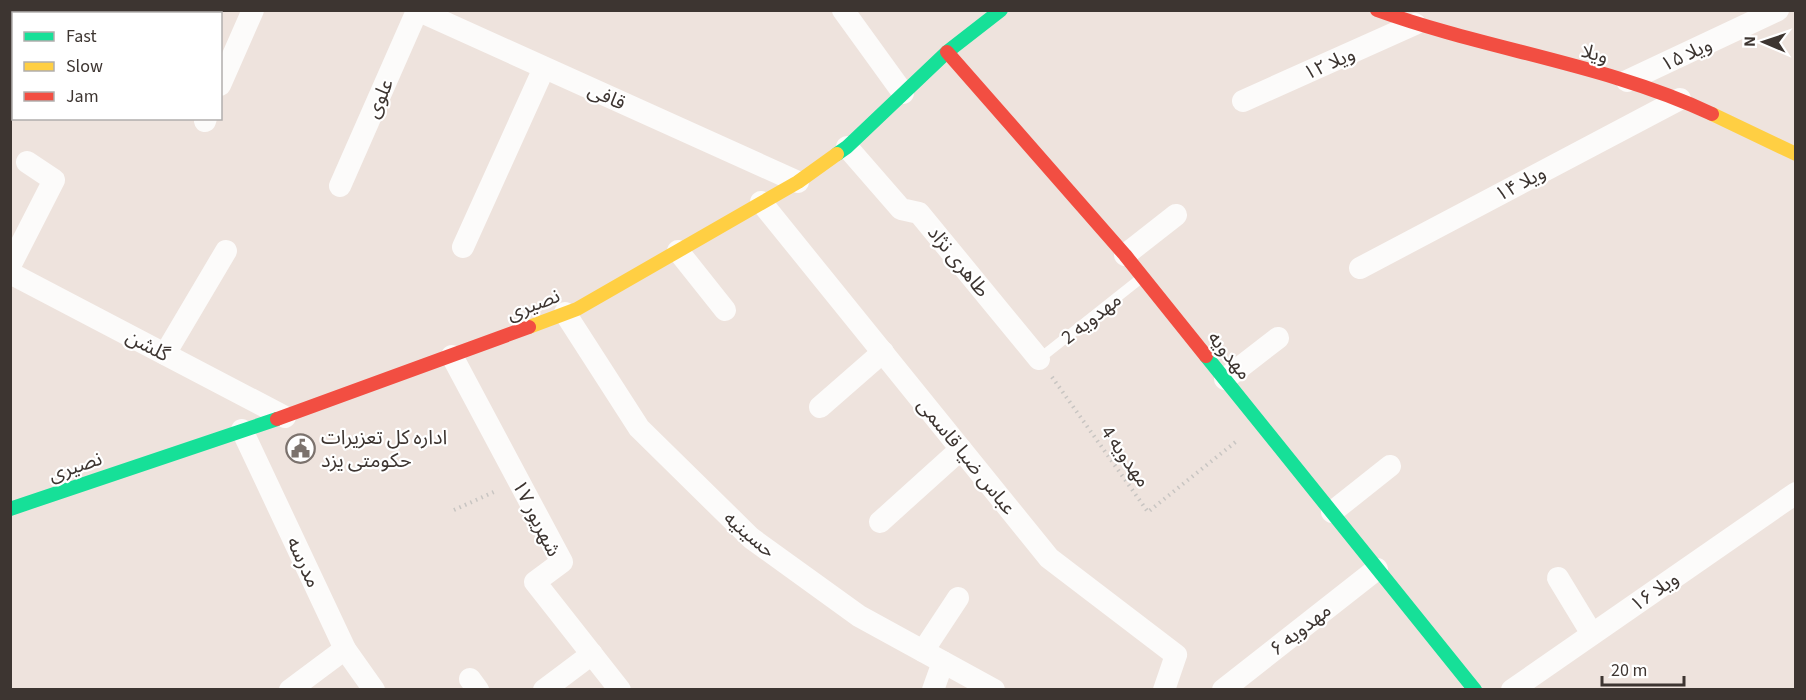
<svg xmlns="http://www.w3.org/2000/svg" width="1806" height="700" font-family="'Source Sans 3','Noto Sans Arabic',sans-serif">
<rect width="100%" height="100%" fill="#eee3dd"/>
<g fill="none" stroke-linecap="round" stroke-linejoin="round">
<!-- path -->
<g stroke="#c8c5c2" stroke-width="4" stroke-dasharray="1.5 4.5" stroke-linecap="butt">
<path d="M1052,377L1148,512L1238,440"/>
<path d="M454,510L496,491"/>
</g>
<!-- lane -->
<path stroke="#fcfbfa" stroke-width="10" d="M1039,359L1140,279"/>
<!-- street -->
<g stroke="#fcfbfa" stroke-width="22">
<path d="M73,10L79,14"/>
<path d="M417,10L798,182"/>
<path d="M843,10L903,93"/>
<path d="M1627,81L1778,10"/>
<path d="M220,85L253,10"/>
<path d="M1243,101L1415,24"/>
<path d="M205,121L206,118"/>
<path d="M847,147L901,209L919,213L1039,359"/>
<path d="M340,186L417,11"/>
<path d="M761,202L1049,558L1176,655L1164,690"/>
<path d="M463,247L544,68"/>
<path d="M678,251L725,310"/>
<path d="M1125,255L1176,215"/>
<path d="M10,266L54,180L27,162"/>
<path d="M1360,268L1680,99"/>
<path d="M10,273L285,417"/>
<path d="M565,313L639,428L751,538L859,616L994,690"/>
<path d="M165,354L226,251"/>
<path d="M452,356L562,562L535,582L620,690"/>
<path d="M1225,379L1278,338"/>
<path d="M820,407L883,352"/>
<path d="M242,430L345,649L374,690"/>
<path d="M1332,512L1390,466"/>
<path d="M880,522L961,449"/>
<path d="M1558,578L1592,634"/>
<path d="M923,651L958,598"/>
<path d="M470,679L478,690"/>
<path d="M290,690L345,649"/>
<path d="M544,690L592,654"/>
<path d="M933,690L943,662"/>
<path d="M1223,690L1377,569"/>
<path d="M1512,690L1796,493"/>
</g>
<!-- fast -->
<g stroke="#16e098" stroke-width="14">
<path d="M837,154L847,147L947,52L1001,10"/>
<path d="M1206,356L1475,690"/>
<path d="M10,509L277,419"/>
</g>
<!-- slow -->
<g stroke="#ffcf43" stroke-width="14">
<path d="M1712,114L1796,154"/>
<path d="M529,327L577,309L798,182L837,154"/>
</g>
<!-- jam -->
<g stroke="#f24e42" stroke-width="14">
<path d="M1377,10C1487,50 1606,64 1712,114"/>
<path d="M947,52L1125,255L1206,356"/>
<path d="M277,419L529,327"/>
</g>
</g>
<!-- icons -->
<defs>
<symbol id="civic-ring" viewBox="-11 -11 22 22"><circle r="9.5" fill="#fff" stroke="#7b726d" stroke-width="1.5"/><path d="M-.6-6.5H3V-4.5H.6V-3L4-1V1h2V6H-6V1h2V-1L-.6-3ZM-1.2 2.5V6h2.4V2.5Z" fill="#7b726d"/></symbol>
</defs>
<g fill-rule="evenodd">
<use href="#civic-ring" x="284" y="432" width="33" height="33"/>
</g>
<g text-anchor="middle" stroke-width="4.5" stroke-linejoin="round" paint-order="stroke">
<!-- street labels -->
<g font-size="20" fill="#3d3531" stroke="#fff">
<text transform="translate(1595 53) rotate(15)" y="7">ویلا</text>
<text transform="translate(1686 54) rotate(-25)" y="7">ویلا ۱۵</text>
<text transform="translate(1329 63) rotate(-24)" y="7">ویلا ۱۲</text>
<text transform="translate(607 96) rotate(24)" y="7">قافی</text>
<text transform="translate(379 98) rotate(-66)" y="7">علوی</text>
<text transform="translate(1520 183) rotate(-28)" y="7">ویلا ۱۴</text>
<text transform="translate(959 261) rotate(51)" y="7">طاهری نژاد</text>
<text transform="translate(533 304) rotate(-21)" y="7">نصیری</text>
<text transform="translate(1091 318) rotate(-38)" y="7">مهدویه 2</text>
<text transform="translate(148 345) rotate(28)" y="7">گلشن</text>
<text transform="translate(1230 355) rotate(51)" y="7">مهدویه</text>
<text transform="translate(967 456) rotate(51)" y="7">عباس ضیا قاسمی</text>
<text transform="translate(1126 456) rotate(55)" y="7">مهدویه 4</text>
<text transform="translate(75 466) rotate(-19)" y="7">نصیری</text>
<text transform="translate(537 518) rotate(63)" y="7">۱۷ شهریور</text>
<text transform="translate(750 534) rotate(40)" y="7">حسینیه</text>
<text transform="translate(304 562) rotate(65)" y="7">مدرسه</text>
<text transform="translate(1654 591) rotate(-35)" y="7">ویلا ۱۶</text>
<text transform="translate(1300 629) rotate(-38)" y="7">مهدویه ۶</text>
</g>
<!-- poi labels -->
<g font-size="20" fill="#3d3531" stroke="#fff" text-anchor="start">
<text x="321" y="444">اداره کل تعزیرات<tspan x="321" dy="23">حکومتی یزد</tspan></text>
</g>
</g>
<!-- border -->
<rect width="1806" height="700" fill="none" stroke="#3d3531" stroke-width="24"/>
<!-- legend -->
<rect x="12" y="12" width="210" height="108" fill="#ffffff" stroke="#b1aead" stroke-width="1.5"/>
<rect x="24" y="32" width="30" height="9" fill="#16e098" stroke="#b1aead" stroke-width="1.5"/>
<text x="66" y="42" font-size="18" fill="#3d3531">Fast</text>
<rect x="24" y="62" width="30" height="9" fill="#ffcf43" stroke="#b1aead" stroke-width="1.5"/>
<text x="66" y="72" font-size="18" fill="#3d3531">Slow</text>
<rect x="24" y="92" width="30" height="9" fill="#f24e42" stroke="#b1aead" stroke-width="1.5"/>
<text x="66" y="102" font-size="18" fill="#3d3531">Jam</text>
<!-- north arrow -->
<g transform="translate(1764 42) rotate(272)" stroke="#ffffff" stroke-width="4.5" paint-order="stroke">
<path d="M0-4.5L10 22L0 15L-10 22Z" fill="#3d3531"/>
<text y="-9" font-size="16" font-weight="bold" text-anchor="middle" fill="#3d3531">N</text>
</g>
<!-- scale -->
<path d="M1602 676v9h82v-9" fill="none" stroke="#3d3531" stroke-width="3"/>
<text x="1611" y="676" font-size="18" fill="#3d3531" stroke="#ffffff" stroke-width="4.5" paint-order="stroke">20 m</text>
</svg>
